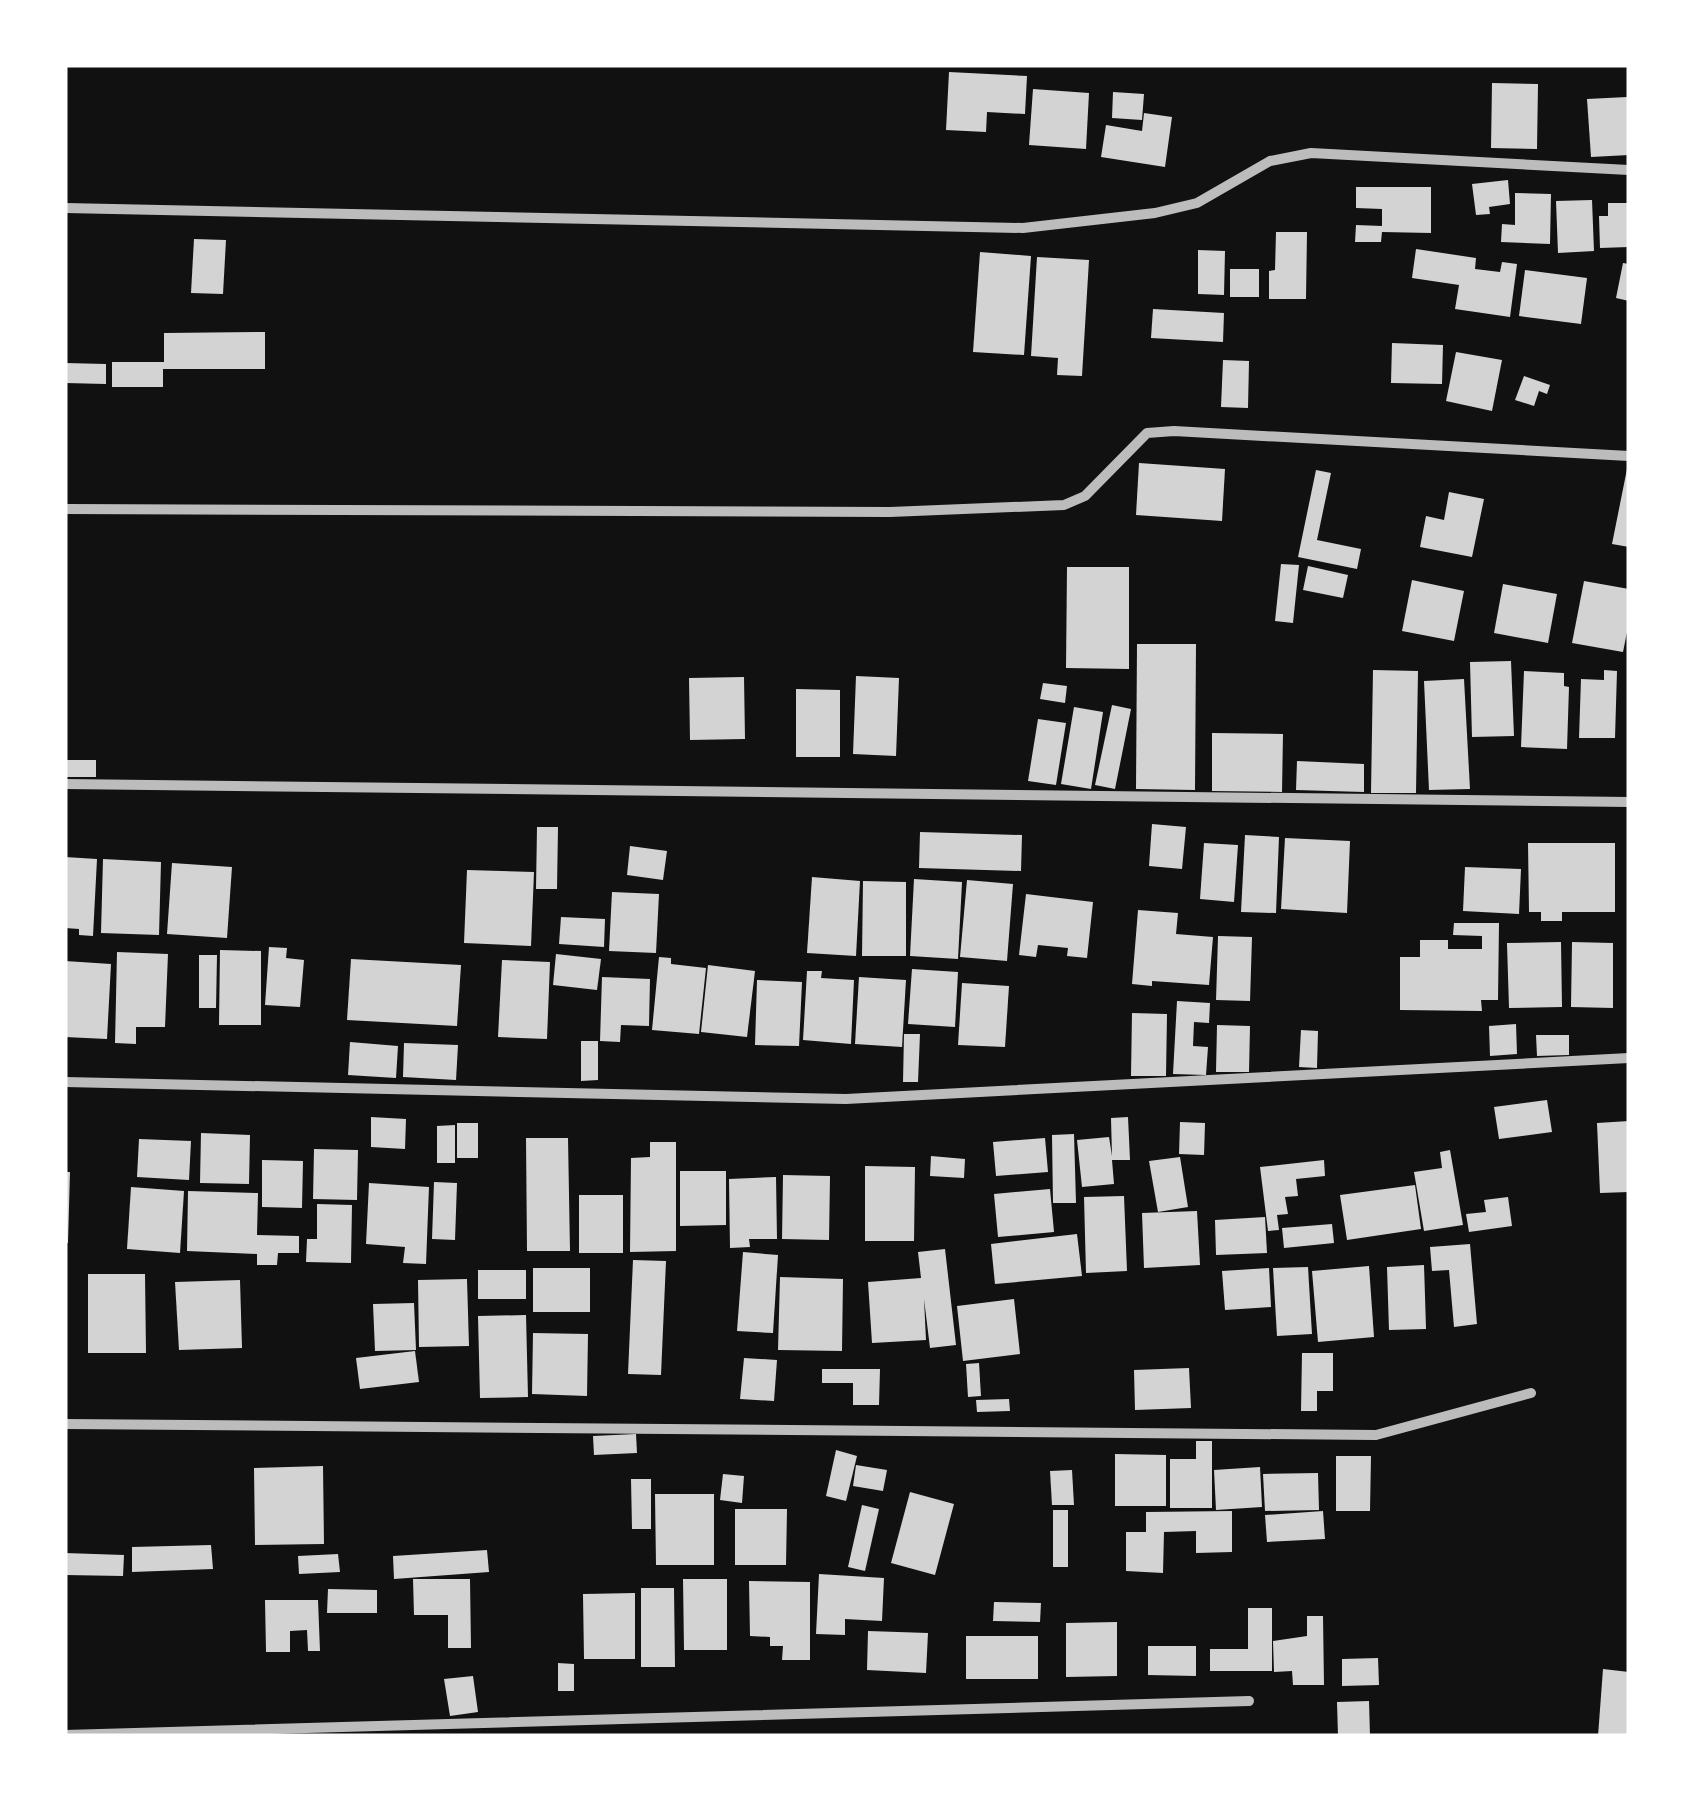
<svg xmlns="http://www.w3.org/2000/svg" width="1694" height="1801" font-family="'Archivo Narrow',sans-serif">
<rect width="100%" height="100%" fill="#111"/>
<!-- building -->
<g fill="#d3d3d3">
<path d="M949,72L1027,76L1025,114L987,112L986,132L946,130Z"/>
<path d="M1492,83L1538,84L1537,149L1491,148Z"/>
<path d="M1033,89L1089,93L1086,149L1029,145Z"/>
<path d="M1113,92L1144,94L1142,120L1112,118Z"/>
<path d="M1627,97L1629,155L1591,157L1587,99Z"/>
<path d="M1144,113L1172,117L1165,167L1101,157L1106,125L1142,131Z"/>
<path d="M1508,180L1510,204L1489,207L1490,214L1476,215L1472,184Z"/>
<path d="M1356,187H1431V233L1382,232L1381,242H1355L1356,225L1382,226V209L1356,208Z"/>
<path d="M1515,193L1551,194L1550,244L1501,242L1502,224L1515,225Z"/>
<path d="M1592,200L1594,251L1558,253L1556,201Z"/>
<path d="M1608,203H1629V247L1600,248L1599,216H1608Z"/>
<path d="M1276,232H1307L1306,299H1269V271L1275,270Z"/>
<path d="M194,239L226,240L223,294L191,293Z"/>
<path d="M1416,249L1476,258L1475,269L1500,272L1502,262L1517,264L1510,317L1455,309L1459,285L1412,278Z"/>
<path d="M1198,250L1225,251L1224,295L1198,294Z"/>
<path d="M980,252L1031,256L1024,355L973,352Z"/>
<path d="M1037,257L1089,260L1082,376L1057,375L1058,358L1031,356Z"/>
<path d="M1623,263L1629,264V301L1616,298Z"/>
<rect x="1230" y="269" width="29" height="28"/>
<path d="M1525,270L1587,278L1581,324L1519,316Z"/>
<path d="M1153,309L1224,313L1223,342L1151,338Z"/>
<path d="M265,332V369H163V387H112V362H164V333Z"/>
<path d="M1392,343L1443,345L1442,384L1391,383Z"/>
<path d="M1456,352L1502,360L1492,411L1446,401Z"/>
<path d="M1223,360L1249,361L1248,408L1221,407Z"/>
<path d="M65,363L106,364V384L65,383Z"/>
<path d="M1524,376L1550,385L1547,394L1539,391L1534,406L1515,400Z"/>
<path d="M1139,463L1225,469L1222,521L1136,515Z"/>
<path d="M1627,469L1629,470V547L1612,544Z"/>
<path d="M1316,470L1331,473L1317,540L1361,549L1357,569L1298,557Z"/>
<path d="M1449,492L1484,499L1472,557L1420,547L1426,516L1444,520Z"/>
<path d="M1281,564L1299,565L1293,623L1275,621Z"/>
<path d="M1308,566L1348,575L1343,598L1303,590Z"/>
<path d="M1067,567H1129V669L1066,668Z"/>
<path d="M1412,580L1464,591L1454,641L1402,631Z"/>
<path d="M1584,581L1629,589V622L1623,652L1572,643Z"/>
<path d="M1503,584L1557,594L1548,643L1494,633Z"/>
<path d="M1137,644H1196L1195,790L1136,789Z"/>
<path d="M1511,661L1514,736L1472,737L1470,662Z"/>
<path d="M1373,670L1418,671L1416,793H1371Z"/>
<path d="M1604,670L1617,671L1615,738H1579L1581,679L1604,680Z"/>
<path d="M1524,671L1564,673V686L1569,687L1567,749L1521,747Z"/>
<path d="M856,676L899,678L896,756L853,754Z"/>
<path d="M744,677L745,739L690,740L689,678Z"/>
<path d="M1464,679L1470,789L1429,790L1424,681Z"/>
<path d="M1043,683L1067,686L1065,703L1040,699Z"/>
<path d="M796,689L840,690V757H796Z"/>
<path d="M1112,705L1131,709L1115,789L1095,785Z"/>
<path d="M1074,707L1103,712L1091,789L1061,784Z"/>
<path d="M1038,719L1066,723L1056,785L1028,781Z"/>
<path d="M1212,733L1283,734L1282,792L1212,791Z"/>
<rect x="65" y="760" width="31" height="17"/>
<path d="M1297,761L1364,764V792L1296,790Z"/>
<path d="M1152,824L1186,827L1182,869L1149,866Z"/>
<path d="M537,827H558L557,889H536Z"/>
<path d="M920,832L1022,835L1021,871L919,868Z"/>
<path d="M1245,835L1279,837L1276,913L1241,912Z"/>
<path d="M1285,838L1350,841L1347,913L1281,909Z"/>
<path d="M1204,843L1238,845L1234,902L1200,899Z"/>
<path d="M1528,843H1615V912H1562V921H1541V912H1529Z"/>
<path d="M630,846L667,851L663,880L627,875Z"/>
<path d="M65,857L97,859L93,936L79,935V929L65,928Z"/>
<path d="M103,859L161,862L159,935L101,933Z"/>
<path d="M172,863L232,867L227,938L167,934Z"/>
<path d="M1465,867L1521,869L1519,914L1463,911Z"/>
<path d="M467,870L534,872L531,946L464,943Z"/>
<path d="M812,877L860,881L856,956L807,953Z"/>
<path d="M914,879L962,882L958,959L910,956Z"/>
<path d="M967,880L1013,884L1007,961L960,957Z"/>
<path d="M863,881L906,882V956H862Z"/>
<path d="M612,892L659,894L656,953L609,951Z"/>
<path d="M1026,894L1093,902L1087,958L1067,956L1068,948L1038,945L1036,957L1019,955Z"/>
<path d="M1138,910L1178,913L1176,934L1213,937L1209,985L1152,981V986L1132,984Z"/>
<path d="M561,917L605,919L604,947L559,944Z"/>
<path d="M1454,923H1499L1498,1000H1481L1482,1011L1400,1010V957H1420V940H1448V949H1482V936L1453,935Z"/>
<path d="M1218,936L1252,937L1250,1001L1216,1000Z"/>
<path d="M1561,942L1562,1007L1509,1008L1507,943Z"/>
<path d="M1572,942L1613,943V1008L1571,1007Z"/>
<path d="M269,947L287,948L286,958L304,960L300,1007L265,1005Z"/>
<path d="M220,950L261,951V1025H219Z"/>
<path d="M117,952L168,954L165,1027H136V1044L115,1043Z"/>
<path d="M556,954L601,959L597,990L553,985Z"/>
<path d="M199,955H217L216,1008H199Z"/>
<path d="M659,957L671,958V964L706,968L699,1034L652,1030Z"/>
<path d="M351,959L461,965L457,1026L347,1020Z"/>
<path d="M502,960L550,962L547,1039L498,1037Z"/>
<path d="M65,961L111,964L107,1039L65,1037Z"/>
<path d="M708,965L755,971L747,1037L701,1032Z"/>
<path d="M912,969L958,972L955,1027L908,1024Z"/>
<path d="M807,971H822L821,978L854,980L851,1044L803,1040Z"/>
<path d="M602,977L650,979L649,1026L621,1025L620,1042L600,1041Z"/>
<path d="M859,977L906,980L902,1047L855,1044Z"/>
<path d="M757,980L802,982L799,1046L755,1045Z"/>
<path d="M962,983L1009,986L1005,1047L958,1045Z"/>
<path d="M1177,1001L1210,1003L1209,1023L1194,1022L1193,1046L1208,1047L1206,1075L1173,1074Z"/>
<path d="M1132,1013L1167,1014L1166,1076H1131Z"/>
<path d="M1516,1024L1517,1054L1490,1056L1489,1026Z"/>
<path d="M1217,1025L1250,1026L1249,1072H1216Z"/>
<path d="M1301,1030L1318,1031L1317,1068L1299,1067Z"/>
<path d="M904,1034H920L918,1082H903Z"/>
<path d="M1536,1035H1569V1055L1537,1056Z"/>
<path d="M581,1041H598V1080L581,1081Z"/>
<path d="M350,1042L398,1046L396,1078L348,1075Z"/>
<path d="M404,1043L458,1045L456,1080L403,1077Z"/>
<path d="M1547,1100L1552,1132L1499,1139L1494,1107Z"/>
<path d="M371,1117L406,1119L405,1149L371,1147Z"/>
<path d="M1128,1117L1130,1160H1112L1114,1184L1082,1187L1077,1140L1109,1137L1112,1156L1111,1118Z"/>
<path d="M1629,1121V1192L1600,1193L1597,1123Z"/>
<path d="M1180,1122L1205,1123L1204,1155L1179,1154Z"/>
<rect x="457" y="1123" width="21" height="35"/>
<path d="M455,1125V1163H437V1126Z"/>
<path d="M201,1133L250,1135L249,1184L200,1183Z"/>
<path d="M1074,1134L1076,1203H1053L1052,1135Z"/>
<path d="M526,1138H568L570,1251H527Z"/>
<path d="M1045,1138L1048,1172L996,1176L993,1142Z"/>
<path d="M139,1139L191,1141L189,1180L137,1177Z"/>
<path d="M650,1142H676V1251L630,1252L631,1158L650,1157Z"/>
<path d="M314,1149L358,1150L357,1200L313,1199Z"/>
<path d="M1450,1150L1463,1225L1424,1231L1414,1172L1442,1168L1440,1152Z"/>
<path d="M931,1156L965,1159L964,1178L930,1176Z"/>
<path d="M1180,1157L1188,1207L1158,1212L1149,1161Z"/>
<path d="M262,1160L303,1161L302,1208L262,1207Z"/>
<path d="M1324,1160L1325,1176L1296,1179L1298,1196L1285,1197L1288,1214L1277,1215L1279,1230L1268,1231L1260,1167Z"/>
<path d="M865,1166L915,1167L914,1241H865Z"/>
<path d="M680,1171H726V1225L680,1226Z"/>
<path d="M65,1172H70L68,1243H65Z"/>
<path d="M783,1175L830,1176L829,1240L782,1239Z"/>
<path d="M776,1177L777,1239H749L750,1247L730,1248L729,1179Z"/>
<path d="M434,1182L457,1183L455,1240L432,1239Z"/>
<path d="M369,1183L429,1187L426,1264L403,1263L405,1247L366,1244Z"/>
<path d="M1415,1185L1421,1229L1347,1240L1340,1195Z"/>
<path d="M131,1187L184,1191L180,1253L127,1249Z"/>
<path d="M1050,1189L1054,1232L998,1237L994,1194Z"/>
<path d="M188,1191L258,1193L257,1235L299,1236V1253H278L277,1265H257V1254L187,1251Z"/>
<rect x="579" y="1195" width="44" height="58"/>
<path d="M1124,1196L1127,1271L1086,1273L1084,1197Z"/>
<path d="M1508,1197L1512,1226L1469,1232L1466,1214L1486,1212L1484,1200Z"/>
<path d="M317,1204L352,1205L351,1263L306,1262L307,1239H317Z"/>
<path d="M1197,1211L1200,1265L1144,1268L1142,1213Z"/>
<path d="M1265,1217L1267,1253L1216,1255L1215,1220Z"/>
<path d="M1332,1224L1334,1243L1284,1248L1282,1228Z"/>
<path d="M1077,1234L1082,1276L995,1284L991,1244Z"/>
<path d="M1470,1244L1477,1324L1454,1327L1449,1270L1432,1271L1430,1247Z"/>
<path d="M945,1249L956,1345L930,1348L924,1299L926,1340L872,1343L868,1282L921,1278L918,1252Z"/>
<path d="M743,1252L778,1255L773,1333L737,1331Z"/>
<path d="M633,1260L666,1261L661,1375L628,1374Z"/>
<path d="M1424,1265L1426,1329L1389,1330L1387,1267Z"/>
<path d="M1369,1266L1374,1337L1318,1342L1312,1271Z"/>
<path d="M1308,1267L1312,1334L1277,1336L1273,1268Z"/>
<rect x="533" y="1268" width="57" height="44"/>
<path d="M1269,1268L1271,1307L1225,1310L1222,1271Z"/>
<rect x="478" y="1270" width="48" height="29"/>
<path d="M88,1274H145L146,1353H88Z"/>
<path d="M780,1277L843,1279L842,1351L778,1350Z"/>
<path d="M467,1279L469,1346L419,1347L418,1280Z"/>
<path d="M240,1280L242,1348L179,1350L175,1282Z"/>
<path d="M1014,1299L1020,1354L963,1361L957,1306Z"/>
<path d="M414,1303L416,1350L375,1351L373,1304Z"/>
<path d="M526,1315L528,1397L480,1398L478,1316Z"/>
<path d="M533,1333L588,1334L587,1396L532,1394Z"/>
<path d="M415,1351L419,1382L360,1389L356,1358Z"/>
<path d="M1302,1353H1333V1391H1317V1411H1301Z"/>
<path d="M744,1358L777,1360L774,1401L740,1399Z"/>
<path d="M979,1363L981,1396L968,1397L966,1364Z"/>
<path d="M1189,1368L1191,1408L1135,1410L1134,1370Z"/>
<path d="M822,1369H880L879,1405H853V1383H822Z"/>
<path d="M1009,1399L1010,1411L977,1412L976,1400Z"/>
<path d="M636,1434L637,1453L594,1455L593,1436Z"/>
<path d="M1196,1441H1212V1508H1170V1459H1196Z"/>
<path d="M836,1450L857,1456L846,1501L826,1496Z"/>
<path d="M1115,1454L1166,1455V1506H1115Z"/>
<path d="M1336,1456H1371L1370,1511H1336Z"/>
<path d="M856,1465L887,1470L883,1491L853,1486Z"/>
<path d="M323,1466L324,1544L255,1545L254,1468Z"/>
<path d="M1260,1467L1262,1507L1216,1510L1214,1470Z"/>
<path d="M1072,1470L1074,1505H1052L1050,1471Z"/>
<path d="M1318,1473L1319,1510L1265,1511L1263,1474Z"/>
<path d="M723,1474L744,1476L742,1503L720,1500Z"/>
<path d="M631,1479H651V1529H632Z"/>
<path d="M910,1492L954,1504L935,1575L891,1563Z"/>
<path d="M655,1494H714V1565H656Z"/>
<path d="M862,1505L879,1509L865,1571L848,1567Z"/>
<path d="M735,1509H787L786,1565H735Z"/>
<rect x="1053" y="1510" width="15" height="57"/>
<path d="M1232,1511V1552L1196,1553V1531L1164,1532L1163,1573L1126,1571V1532H1146V1512Z"/>
<path d="M1323,1511L1325,1539L1267,1542L1265,1515Z"/>
<path d="M211,1545L213,1569L132,1572V1547Z"/>
<path d="M487,1550L489,1572L394,1579L393,1556Z"/>
<path d="M65,1553L124,1555L123,1576L65,1575Z"/>
<path d="M338,1554L340,1572L299,1574L298,1556Z"/>
<path d="M819,1574L884,1578L882,1621L845,1619V1635L816,1634Z"/>
<path d="M413,1579H470L471,1648H448V1615H414Z"/>
<path d="M683,1579H727V1650H684Z"/>
<path d="M749,1581L810,1582V1660H782L783,1646H770V1637L750,1636Z"/>
<path d="M641,1588H674L675,1667H641Z"/>
<path d="M328,1589L377,1590V1613H327Z"/>
<path d="M635,1593V1659H584L583,1594Z"/>
<path d="M265,1600H318L320,1651H308L307,1630L290,1631V1652H266Z"/>
<path d="M994,1602L1041,1603L1040,1622L993,1621Z"/>
<path d="M1248,1608H1272V1671H1210V1649H1248Z"/>
<path d="M1307,1616H1323L1324,1685H1293L1292,1671L1274,1672L1273,1641L1307,1636Z"/>
<path d="M1117,1622V1676L1066,1677V1623Z"/>
<path d="M868,1631L928,1633L926,1673L867,1670Z"/>
<rect x="966" y="1636" width="72" height="43"/>
<path d="M1148,1646H1196V1676L1148,1675Z"/>
<path d="M1378,1658L1379,1685L1342,1686V1659Z"/>
<path d="M558,1663L574,1664V1691H558Z"/>
<path d="M1603,1669L1629,1672V1736H1598Z"/>
<path d="M473,1676L478,1712L450,1716L444,1679Z"/>
<path d="M1369,1701L1370,1736H1338L1337,1702Z"/>
</g>
<g fill="none" stroke-linecap="round" stroke-linejoin="round">
<!-- minor -->
<g stroke="#bcbcbc" stroke-width="10">
<path d="M65,208L1023,228L1155,213L1197,203L1270,161L1311,153L1629,170"/>
<path d="M65,509L890,512L1064,505L1085,496L1147,433L1174,431L1629,456"/>
<path d="M65,784L1629,802"/>
<path d="M65,1082L846,1099L1629,1058"/>
<path d="M65,1424L1376,1435L1531,1393"/>
<path d="M65,1735L1249,1701"/>
</g>
</g>
<!-- border -->
<rect width="1694" height="1801" fill="none" stroke="#ffffff" stroke-width="135"/>
</svg>
